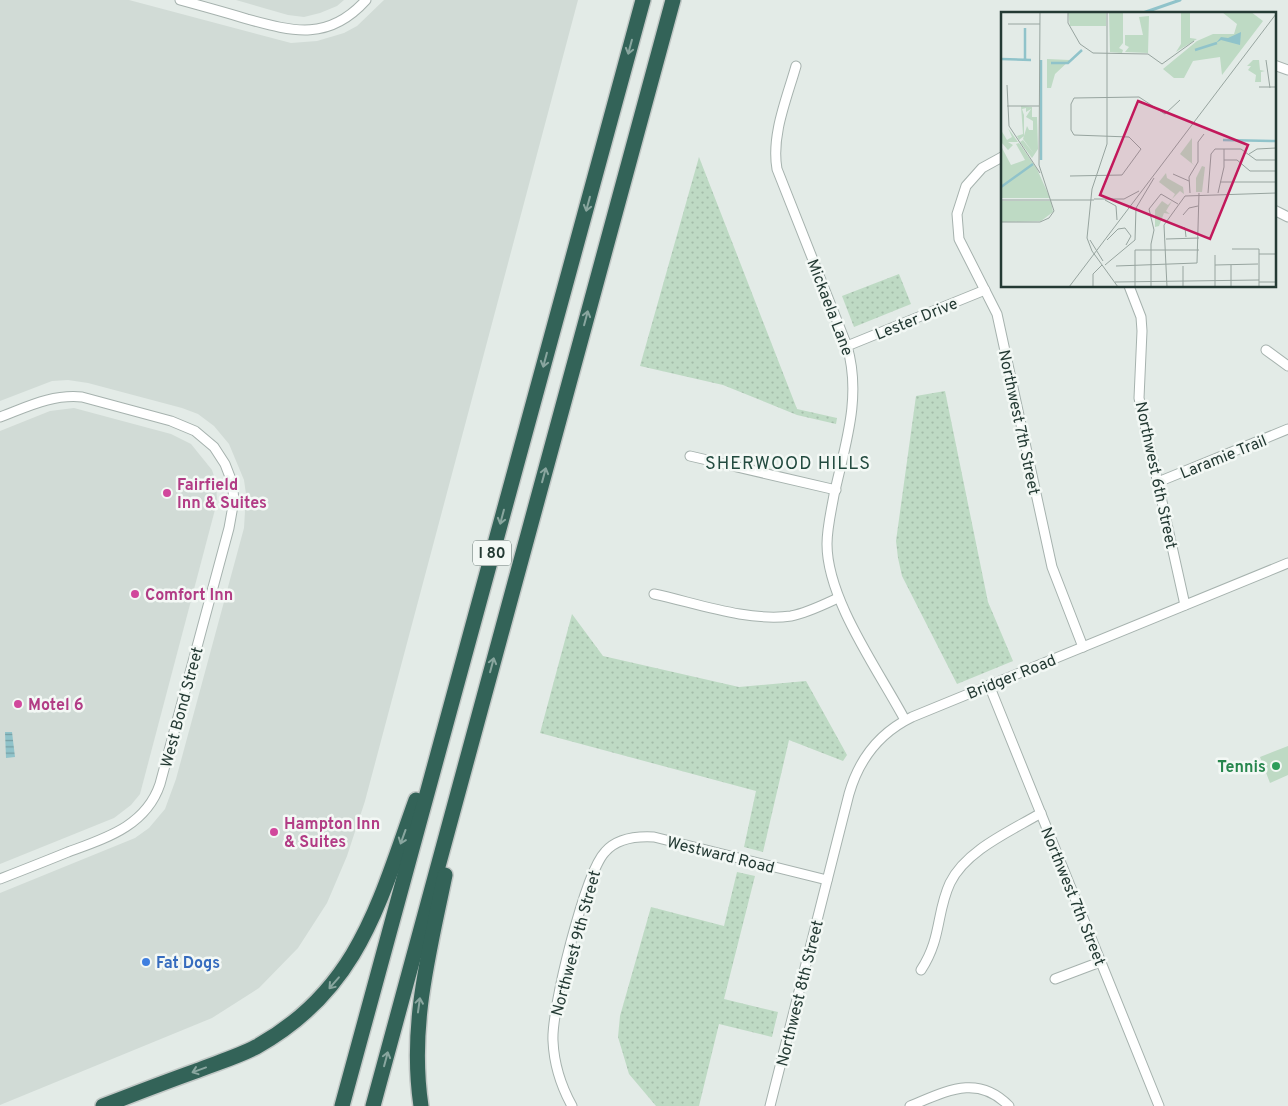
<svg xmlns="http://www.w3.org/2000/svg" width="1288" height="1106" font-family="Overpass,sans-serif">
<defs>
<pattern id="park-dots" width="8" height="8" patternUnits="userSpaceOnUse" patternTransform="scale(1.25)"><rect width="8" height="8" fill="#bedac4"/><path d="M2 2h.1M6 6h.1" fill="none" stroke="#a3bca9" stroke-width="1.8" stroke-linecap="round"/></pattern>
<pattern id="water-rules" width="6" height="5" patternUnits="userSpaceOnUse" patternTransform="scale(1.25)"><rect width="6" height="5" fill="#90c3ca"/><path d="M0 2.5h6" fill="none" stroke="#759fa5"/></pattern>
</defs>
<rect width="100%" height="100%" fill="#e3ebe7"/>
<!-- built -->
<g fill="#d1dbd6">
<path d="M0,0H129L291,43L317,41L344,33L357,26L384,0H578L365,801L347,856L327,903L298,948L259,988L212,1018L0,1105V893L135,838L149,828L165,809L176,779L244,528L246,494L244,480L229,444L214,426L198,414L182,408L88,383L68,380L52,381L0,401Z"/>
<path d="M236,0H344L337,6L320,13L304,17L288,15Z"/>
<path d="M74,408L171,434L191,444L212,470L216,482L217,502L140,794L131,805L114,818L0,864V431L50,411Z"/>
</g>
<!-- park -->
<g fill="url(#park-dots)">
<path d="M699,157L797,409L837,418L836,424L797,415L723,385L640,366Z"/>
<path d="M899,274L911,304L854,327L842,296Z"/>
<path d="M945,391L988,602L1013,661L957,684L902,576L898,558L896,541L916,396Z"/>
<path d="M572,614L603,656L739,687L806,681L847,755L843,761L789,740L763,852L744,847L756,791L540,733Z"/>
<path d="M737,872L755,876L724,999L778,1012L772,1037L719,1024L699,1106H656L629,1074L618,1037L620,1016L651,907L724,926Z"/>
</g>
<!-- pitch -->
<path fill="#bedac4" d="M1288,746V775L1270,783L1260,757Z"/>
<!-- water -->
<path fill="url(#water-rules)" d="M5,732H12L15,757L6,758Z"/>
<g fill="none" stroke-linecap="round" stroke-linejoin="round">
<!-- stream -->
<path stroke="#90c3ca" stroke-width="3" d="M1140,14L1180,0"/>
<defs>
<g id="street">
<path d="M180,0C202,6 224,12 247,19C294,32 329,41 366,0"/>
<path d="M1274,65L1288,70"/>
<path d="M796,66C787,98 771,135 777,169L847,346C862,397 845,445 834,495C831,512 827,528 827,544C827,600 879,671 905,720"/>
<path d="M1002,157L982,168L966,186L957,214L959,239L997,314L1052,567L1083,647"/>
<path d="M1274,210L1288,217"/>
<path d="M1129,286L1141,317L1142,331L1139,398L1185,605"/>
<path d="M847,346L985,290"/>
<path d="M1266,350L1288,366"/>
<path d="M0,417C27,407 52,394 82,397L171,421L195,431L214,447L225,464L232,482L234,500L229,528L160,784C146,826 106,838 68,852C46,861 23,870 0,879"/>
<path d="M690,456L836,490"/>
<path d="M1158,482L1288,429"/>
<path d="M654,594C696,603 748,622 791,616C807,613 823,605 838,598"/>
<path d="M989,685L1159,1106"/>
<path d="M921,970C942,938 936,913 950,883C966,850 1011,831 1041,813"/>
<path d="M1055,979L1100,962"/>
<path d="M572,1106C561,1086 554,1064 553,1041C551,1010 585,873 605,852C617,838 636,836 654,837L827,880"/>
<path d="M770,1106L849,794C859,759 879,733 912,717L1288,563"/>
<path d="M910,1106C945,1092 977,1073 1009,1106"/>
</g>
<g id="highway">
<path d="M103,1106C134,1094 165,1082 196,1071C216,1063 237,1057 256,1047C359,990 379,902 416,800"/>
<path d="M342,1106L643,0"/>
<path d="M373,1106L673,0"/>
<path d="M421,1106C409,1026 429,953 445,875"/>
</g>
</defs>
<!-- street casing -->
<use href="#street" stroke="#a6b2ae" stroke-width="11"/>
<!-- highway casing -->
<use href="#highway" stroke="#c2c8c6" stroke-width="18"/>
<!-- street -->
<use href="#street" stroke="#fff" stroke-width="9"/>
<!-- highway -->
<use href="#highway" stroke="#336358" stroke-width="15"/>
</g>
<!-- one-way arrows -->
<defs><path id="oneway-shaft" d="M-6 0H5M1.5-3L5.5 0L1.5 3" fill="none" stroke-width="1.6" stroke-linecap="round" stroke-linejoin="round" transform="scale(1.25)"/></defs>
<g stroke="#89a69f">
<use href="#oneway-shaft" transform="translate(630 47) rotate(105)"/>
<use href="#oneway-shaft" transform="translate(588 204) rotate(105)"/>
<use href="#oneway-shaft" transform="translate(586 318) rotate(-75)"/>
<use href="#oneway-shaft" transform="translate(545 360) rotate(105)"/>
<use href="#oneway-shaft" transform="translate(544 475) rotate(-75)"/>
<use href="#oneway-shaft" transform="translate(502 517) rotate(105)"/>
<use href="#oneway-shaft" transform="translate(492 665) rotate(-75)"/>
<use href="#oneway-shaft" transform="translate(403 837) rotate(110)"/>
<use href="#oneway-shaft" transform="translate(334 983) rotate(131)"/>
<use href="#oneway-shaft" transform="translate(419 1005) rotate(-82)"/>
<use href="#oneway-shaft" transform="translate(386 1059) rotate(-75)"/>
<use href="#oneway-shaft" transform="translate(199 1070) rotate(160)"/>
</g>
<!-- markers -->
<g fill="#d1479c" stroke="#f3f8f5" stroke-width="2">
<circle cx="167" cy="493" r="5"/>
<circle cx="135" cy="594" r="5"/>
<circle cx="18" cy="704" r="5"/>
<circle cx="274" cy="832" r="5"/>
</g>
<circle fill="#2e9e5b" stroke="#f3f8f5" stroke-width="2" cx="1276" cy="766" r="5"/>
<circle fill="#3f7fe0" stroke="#f3f8f5" stroke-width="2" cx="146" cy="962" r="5"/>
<g text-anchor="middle" stroke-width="5" stroke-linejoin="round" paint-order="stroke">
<!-- shield labels -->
<rect fill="#f3f8f5" stroke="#62736e" stroke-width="1" x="473" y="540.5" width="38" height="25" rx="4"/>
<g font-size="15" font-weight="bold" fill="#243a34">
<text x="492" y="558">I 80</text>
</g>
<!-- street labels -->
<g font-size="16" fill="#243a34" stroke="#f3f8f5">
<text transform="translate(831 307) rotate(69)" y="6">Mickaela Lane</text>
<text transform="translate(916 318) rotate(-22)" y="6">Lester Drive</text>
<text transform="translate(1020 422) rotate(78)" y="6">Northwest 7th Street</text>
<text transform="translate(1223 456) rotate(-22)" y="6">Laramie Trail</text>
<text transform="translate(1157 475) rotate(78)" y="6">Northwest 6th Street</text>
<text transform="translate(1011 676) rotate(-22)" y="6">Bridger Road</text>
<text transform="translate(181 707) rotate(-75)" y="6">West Bond Street</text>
<text transform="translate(721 854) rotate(14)" y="6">Westward Road</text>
<text transform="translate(1074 896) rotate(68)" y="6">Northwest 7th Street</text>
<text transform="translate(575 943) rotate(-75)" y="6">Northwest 9th Street</text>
<text transform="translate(799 993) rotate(-76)" y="6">Northwest 8th Street</text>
</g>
<!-- hotel labels -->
<g font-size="16" font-weight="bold" fill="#b23c85" stroke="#f3f8f5" text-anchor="start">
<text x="177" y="490">Fairfield<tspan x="177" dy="18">Inn &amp; Suites</tspan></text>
<text x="145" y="600">Comfort Inn</text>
<text x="28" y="710">Motel 6</text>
<text x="284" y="829">Hampton Inn<tspan x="284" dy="18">&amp; Suites</tspan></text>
</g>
<!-- leisure labels -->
<g font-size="16" font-weight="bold" fill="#27864d" stroke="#f3f8f5" text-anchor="end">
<text x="1266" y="772">Tennis</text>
</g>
<!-- shop labels -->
<g font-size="16" font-weight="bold" fill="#366cbe" stroke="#f3f8f5" text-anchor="start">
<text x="156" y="968">Fat Dogs</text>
</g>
<!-- neighbourhood labels -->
<g font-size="18" letter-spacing="1" fill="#224a3f" stroke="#f3f8f5">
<text x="788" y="469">SHERWOOD HILLS</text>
</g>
</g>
<!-- overview -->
<g transform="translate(1001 12)">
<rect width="275" height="275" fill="#e3ebe7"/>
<path d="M67,0H105V14H69ZM108,0H122V31L118,36L122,38L121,41L109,40ZM180,0L189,1V26L196,27L175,40L180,32ZM148,4L147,41L124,40L128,35L124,33V23H142L138,5ZM46,47L69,48L54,62L50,76H46ZM20,94L31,95V105H36L37,137L31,146L19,130L22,128L33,142L22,127L26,114L28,118H32V109L25,105L30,97L25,100V96L21,97L23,103V124L18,128L16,124L22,122ZM7,116L17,130H7L12,133L7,138L0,130V118L6,128L11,125ZM18,131L36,157L49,186H0V175L32,152L0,174V134L10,153L24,148L15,132ZM0,189H50L52,200L40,209L0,210Z" fill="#bedac4"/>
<path d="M221,0H250L262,9L221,63L219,45L192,49L183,66H173L162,57L196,29L212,22H233L236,12ZM252,48H258L259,58L264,59L260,60V70H254L255,63L247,58L250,54H246ZM191,126V151L194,154L179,142ZM201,154L204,155L201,180H195V166ZM165,161L166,166L182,175L183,182L179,179L171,187L174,182L158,170ZM161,189L167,193L171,189L165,199L169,202L163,201L158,214L154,215V198Z" fill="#bedac4"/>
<path d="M240,20L239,33L220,28L215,31L220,25L227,26Z" fill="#90c3ca"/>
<path fill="none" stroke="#90c3ca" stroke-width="2.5" d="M194,38L216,31M0,47L30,48M24,47V16M50,51H67L81,38M222,128L275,129M40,148V48M0,175L32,152"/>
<path fill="none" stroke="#97a49f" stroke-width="1" d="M67,0V11L79,32L92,41L147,42L161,52L193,29M106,0V132L91,177L86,226L91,239L117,275M7,12H39M265,48L269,76M6,73L8,114L39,161M258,75H275M6,94H38M248,142L256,137L275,136M223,148H236L249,159H275M172,162L188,169M69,164L121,163L140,137L128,125L73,123L70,118V92L73,86L138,85L164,102L179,88M219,170H275M189,181L188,165L197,150V130L203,122M207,181L210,142L214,137H240L255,148H275M217,181L223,155V137M93,187H123L138,179M0,188H93M104,188L115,194L116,208M182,203L188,196L197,194M0,210H39L48,206L53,199L38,153L39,0M176,214L184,216L185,225M165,227L198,226M89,228L102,249M106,228L117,217L124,216L130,224L125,233M231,237H258V275M258,242H275M214,243V275M104,253L134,228L135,196L153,166M214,253L257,252M230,253V275M115,254L196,251L198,181M182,254V275M114,270L258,268M258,270H275M68,275L275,2M92,275V262L101,253M134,275V238H198M150,275V232L153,218L148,197L160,182L177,192M166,275L163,213L184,184L275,181"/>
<path fill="#c2185b" fill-opacity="0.15" stroke="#c2185b" stroke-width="2.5" d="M137,89L247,133L209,227L99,183Z"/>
<rect width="275" height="275" fill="none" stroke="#243a34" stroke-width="2.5"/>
</g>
</svg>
